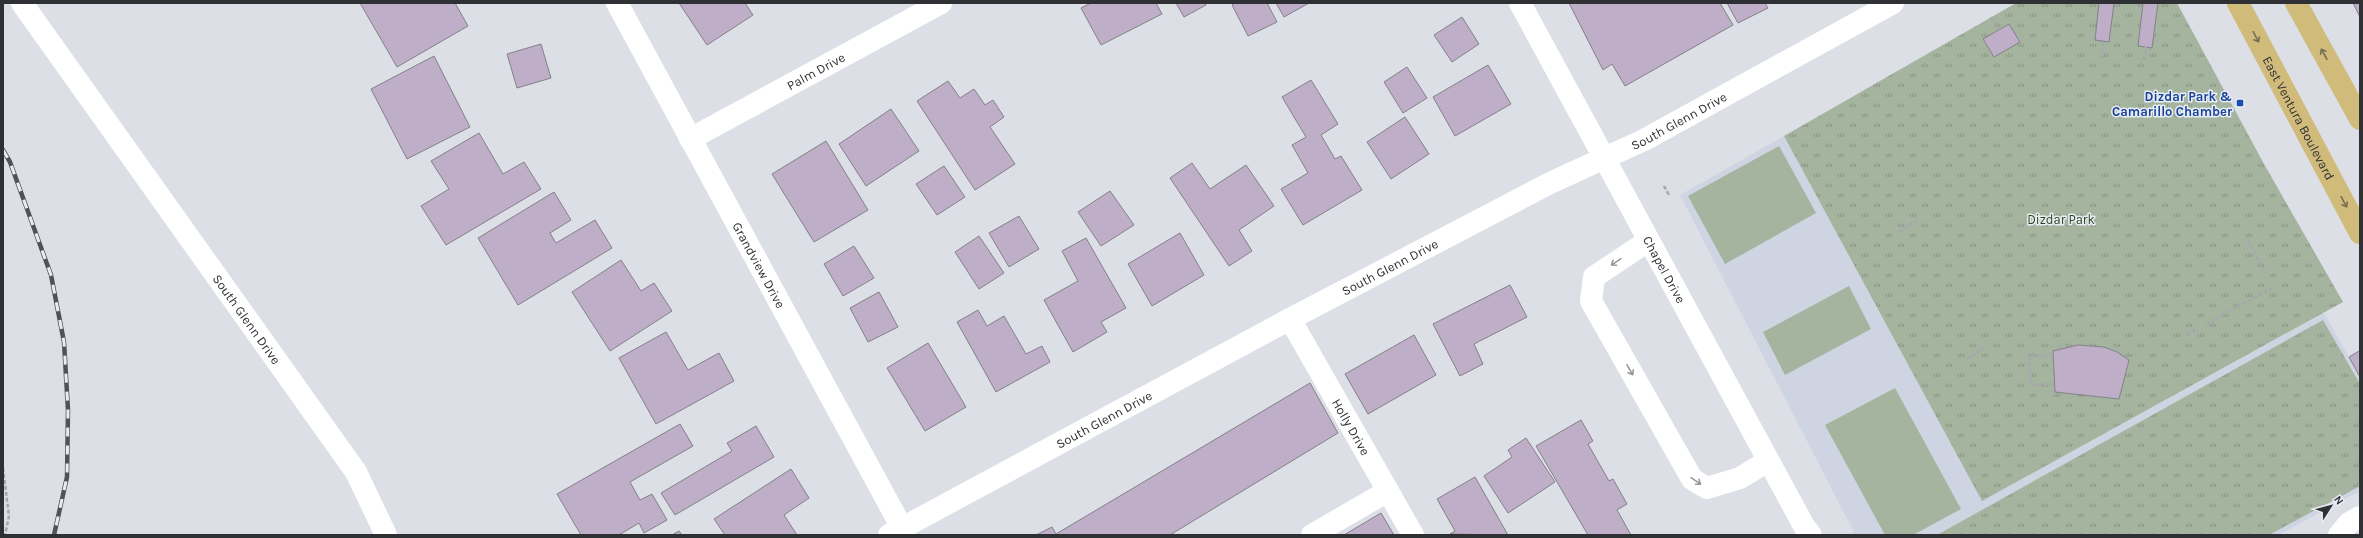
<svg xmlns="http://www.w3.org/2000/svg" width="2363" height="538" font-family="Karla,sans-serif">
<defs>
<pattern id="grass-tufts" width="24" height="20" patternUnits="userSpaceOnUse"><rect width="24" height="20" fill="#a4b49e"/><path d="M3 7l-1-3M5 7V3M7 7l1-3M15 17l-1-3M17 17v-4M19 17l1-3" fill="none" stroke="#869381"/></pattern>
</defs>
<rect width="100%" height="100%" fill="#dcdfe6"/>
<!-- built -->
<path fill="#ced4e2" d="M1784,136L1982,501L2324,313L2360,377V491L2278,535H1849L1854,532L1680,195Z"/>
<!-- grass -->
<g fill="url(#grass-tufts)">
<path d="M2016,3H2177L2264,164L2343,302L1982,501L1784,136Z"/>
<path d="M2323,320L2360,384V486L2269,535H1937Z"/>
</g>
<!-- pitch -->
<g fill="#a4b49e">
<path d="M1779,146L1816,213L1725,264L1688,196Z"/>
<path d="M1849,286L1871,329L1785,375L1763,332Z"/>
<path d="M1895,388L1961,509L1913,535H1885L1825,425Z"/>
</g>
<!-- building -->
<g fill="#beaec8" stroke="#848187">
<path d="M360,3H455L468,26L397,67Z"/>
<path d="M679,3H745L753,15L707,45Z"/>
<path d="M1091,3H1156L1162,14L1101,45L1081,8Z"/>
<path d="M1176,3H1205L1206,5L1184,17Z"/>
<path d="M1235,3H1267L1277,22L1248,36L1232,5Z"/>
<path d="M1276,3H1309L1284,17Z"/>
<path d="M1569,3H1720L1733,25L1625,86L1612,64L1603,70Z"/>
<path d="M1727,3H1765L1768,8L1738,23Z"/>
<path d="M2099,3H2114L2109,42L2095,40Z"/>
<path d="M2143,3H2158L2152,48L2138,46Z"/>
<path d="M2353,3H2360V17Z"/>
<path d="M1462,17L1479,44L1452,62L1434,35Z"/>
<path d="M2009,24L2020,42L1994,57L1983,39Z"/>
<path d="M541,44L551,78L517,88L507,54Z"/>
<path d="M434,56L470,127L407,159L371,89Z"/>
<path d="M1488,65L1511,104L1455,136L1433,97Z"/>
<path d="M1407,67L1427,98L1403,113L1384,82Z"/>
<path d="M1311,80L1338,124L1321,135L1335,159L1341,156L1362,190L1303,225L1281,189L1308,173L1292,145L1306,137L1282,97Z"/>
<path d="M948,81L960,98L974,89L985,105L993,100L1004,117L990,127L1015,164L975,190L917,101Z"/>
<path d="M891,109L919,151L866,186L839,144Z"/>
<path d="M1405,117L1429,154L1391,179L1367,142Z"/>
<path d="M479,133L503,174L524,162L541,189L446,245L421,206L449,189L431,161Z"/>
<path d="M826,141L868,210L814,242L772,174Z"/>
<path d="M1192,163L1210,189L1246,165L1274,206L1239,230L1252,251L1229,266L1170,178Z"/>
<path d="M944,166L965,197L937,215L916,184Z"/>
<path d="M1110,191L1134,225L1101,246L1078,212Z"/>
<path d="M554,192L571,220L550,233L556,243L595,220L612,248L518,305L478,238Z"/>
<path d="M1019,216L1039,249L1009,267L989,233Z"/>
<path d="M1180,233L1204,275L1152,306L1128,264Z"/>
<path d="M979,236L1004,273L979,289L955,252Z"/>
<path d="M1086,238L1126,308L1101,322L1107,332L1073,352L1044,300L1078,281L1062,251Z"/>
<path d="M854,246L874,278L843,296L824,264Z"/>
<path d="M621,260L641,291L654,283L672,311L610,351L572,292Z"/>
<path d="M1510,285L1527,317L1474,344L1483,364L1460,376L1433,324Z"/>
<path d="M879,292L898,327L868,342L850,308Z"/>
<path d="M978,310L987,326L1004,316L1026,354L1042,346L1050,362L996,392L957,322Z"/>
<path d="M666,332L688,370L719,353L734,381L656,424L619,358Z"/>
<path d="M1414,335L1436,375L1368,414L1345,374Z"/>
<path d="M928,343L966,407L925,431L887,368Z"/>
<path d="M2078,345L2104,347L2117,352L2129,360L2119,399L2055,392L2053,351Z"/>
<path d="M2359,351H2360V377L2349,357Z"/>
<path d="M1310,383L1338,433L1170,535H1036L1052,527L1056,534Z"/>
<path d="M1581,420L1593,441L1588,444L1609,481L1613,479L1627,504L1617,510L1631,535H1588L1536,446Z"/>
<path d="M680,424L693,446L630,482L640,500L652,494L667,520L644,533L639,523L619,535H581L557,494Z"/>
<path d="M756,426L774,457L675,515L661,493L732,451L727,443Z"/>
<path d="M1526,438L1555,482L1508,513L1484,476L1512,457L1508,450Z"/>
<path d="M791,469L809,498L784,515L797,535H725L714,519Z"/>
<path d="M1475,477L1508,535L1450,534L1455,531L1437,499Z"/>
<path d="M1381,513L1394,535H1344Z"/>
<path d="M679,531L682,535H672Z"/>
</g>
<g fill="none" stroke-linecap="round" stroke-linejoin="round">
<!-- path -->
<g stroke="#a5a8ad" stroke-width="2.5" stroke-dasharray="4 2" stroke-linecap="butt">
<path d="M1991,17L1998,30"/>
<path d="M2101,58L2104,41"/>
<path d="M2144,60L2146,46"/>
<path d="M1664,186L1669,195"/>
<path d="M1899,232L1918,220"/>
<path d="M2248,240L2264,273"/>
<path d="M2206,324L2272,288"/>
<path d="M2187,335L2198,328"/>
<path d="M2059,345V349"/>
<path d="M2053,355L2029,356L2031,385L2055,384"/>
<path d="M1967,359L1985,348"/>
<path d="M3,468L9,516L5,535"/>
</g>
<!-- minor -->
<g stroke="#fff" stroke-width="22">
<path id="s1" d="M22,3L356,472L386,535"/>
<path id="s2" d="M617,3L902,528"/>
<path id="s3" d="M1520,3L1804,526L1811,535"/>
<path id="s4" d="M690,139L941,3"/>
<path d="M1648,241L1594,277L1591,301L1692,479L1707,488L1740,478L1768,461"/>
<path id="s5" d="M1290,319L1413,535"/>
<path id="s6" d="M889,535L1290,319L1550,183L1644,140L1893,3"/>
<path d="M1312,535L1388,491"/>
<path d="M2339,535L2349,523L2360,517"/>
</g>
<!-- major -->
<g stroke="#d0bb7a" stroke-width="22">
<path id="s7" d="M2238,3L2360,233"/>
<path d="M2296,3L2360,119"/>
</g>
<defs>
<path id="rail" d="M3,150L10,162L51,275L64,342L68,410L67,477L54,535"/>
</defs>
<!-- rail casing -->
<use href="#rail" stroke="#515256" stroke-width="4.5"/>
<!-- rail -->
<use href="#rail" stroke="#e9ecf4" stroke-width="3" stroke-dasharray="9" stroke-linecap="butt"/>
</g>
<!-- one-way arrows -->
<defs><path id="oneway-shaft" d="M-6 0H5M1.5-3L5.5 0L1.5 3" fill="none" stroke-width="1.6" stroke-linecap="round" stroke-linejoin="round"/></defs>
<g stroke="#776f53">
<use href="#oneway-shaft" transform="translate(2256 37) rotate(62)"/>
<use href="#oneway-shaft" transform="translate(2324 54) rotate(-119)"/>
<use href="#oneway-shaft" transform="translate(2344 202) rotate(62)"/>
</g>
<g stroke="#979899">
<use href="#oneway-shaft" transform="translate(1616 262) rotate(146)"/>
<use href="#oneway-shaft" transform="translate(1630 370) rotate(60)"/>
<use href="#oneway-shaft" transform="translate(1696 481) rotate(35)"/>
</g>
<!-- markers -->
<rect fill="#1a4fb4" stroke="#e9ecf4" stroke-width="1.5" x="2236" y="99" width="8" height="8" rx="2"/>
<g text-anchor="middle" stroke-width="3" stroke-linejoin="round" paint-order="stroke">
<!-- street labels -->
<g font-size="13" fill="#2f3033" stroke="#e9ecf4">
<text dy="5" stroke="none"><textPath href="#s4" startOffset="143">Palm Drive</textPath></text>
<text dy="5" stroke="none"><textPath href="#s7" startOffset="130">East Ventura Boulevard</textPath></text>
<text dy="5" stroke="none"><textPath href="#s6" startOffset="892">South Glenn Drive</textPath></text>
<text dy="5" stroke="none"><textPath href="#s2" startOffset="298">Grandview Drive</textPath></text>
<text dy="5" stroke="none"><textPath href="#s6" startOffset="568">South Glenn Drive</textPath></text>
<text dy="5" stroke="none"><textPath href="#s3" startOffset="303">Chapel Drive</textPath></text>
<text dy="5" stroke="none"><textPath href="#s1" startOffset="388">South Glenn Drive</textPath></text>
<text dy="5" stroke="none"><textPath href="#s6" startOffset="244">South Glenn Drive</textPath></text>
<text dy="5" stroke="none"><textPath href="#s5" startOffset="124">Holly Drive</textPath></text>
</g>
<!-- transit labels -->
<g font-size="13" font-weight="bold" fill="#164399" stroke="#e9ecf4" text-anchor="end">
<text x="2232" y="101">Dizdar Park &amp;<tspan x="2232" dy="15">Camarillo Chamber</tspan></text>
</g>
<!-- park labels -->
<g font-size="13" fill="#2b4720" stroke="#e9ecf4">
<text x="2061" y="224">Dizdar Park</text>
</g>
</g>
<!-- border -->
<rect width="2363" height="538" fill="none" stroke="#2f3033" stroke-width="8"/>
<!-- north arrow -->
<g transform="translate(2331 506) rotate(54)" stroke="#e9ecf4" stroke-width="3" paint-order="stroke">
<path d="M0-3L7 15L0 10L-7 15Z" fill="#2f3033"/>
<text y="-6" font-size="11" font-weight="bold" text-anchor="middle" fill="#2f3033">N</text>
</g>
</svg>
